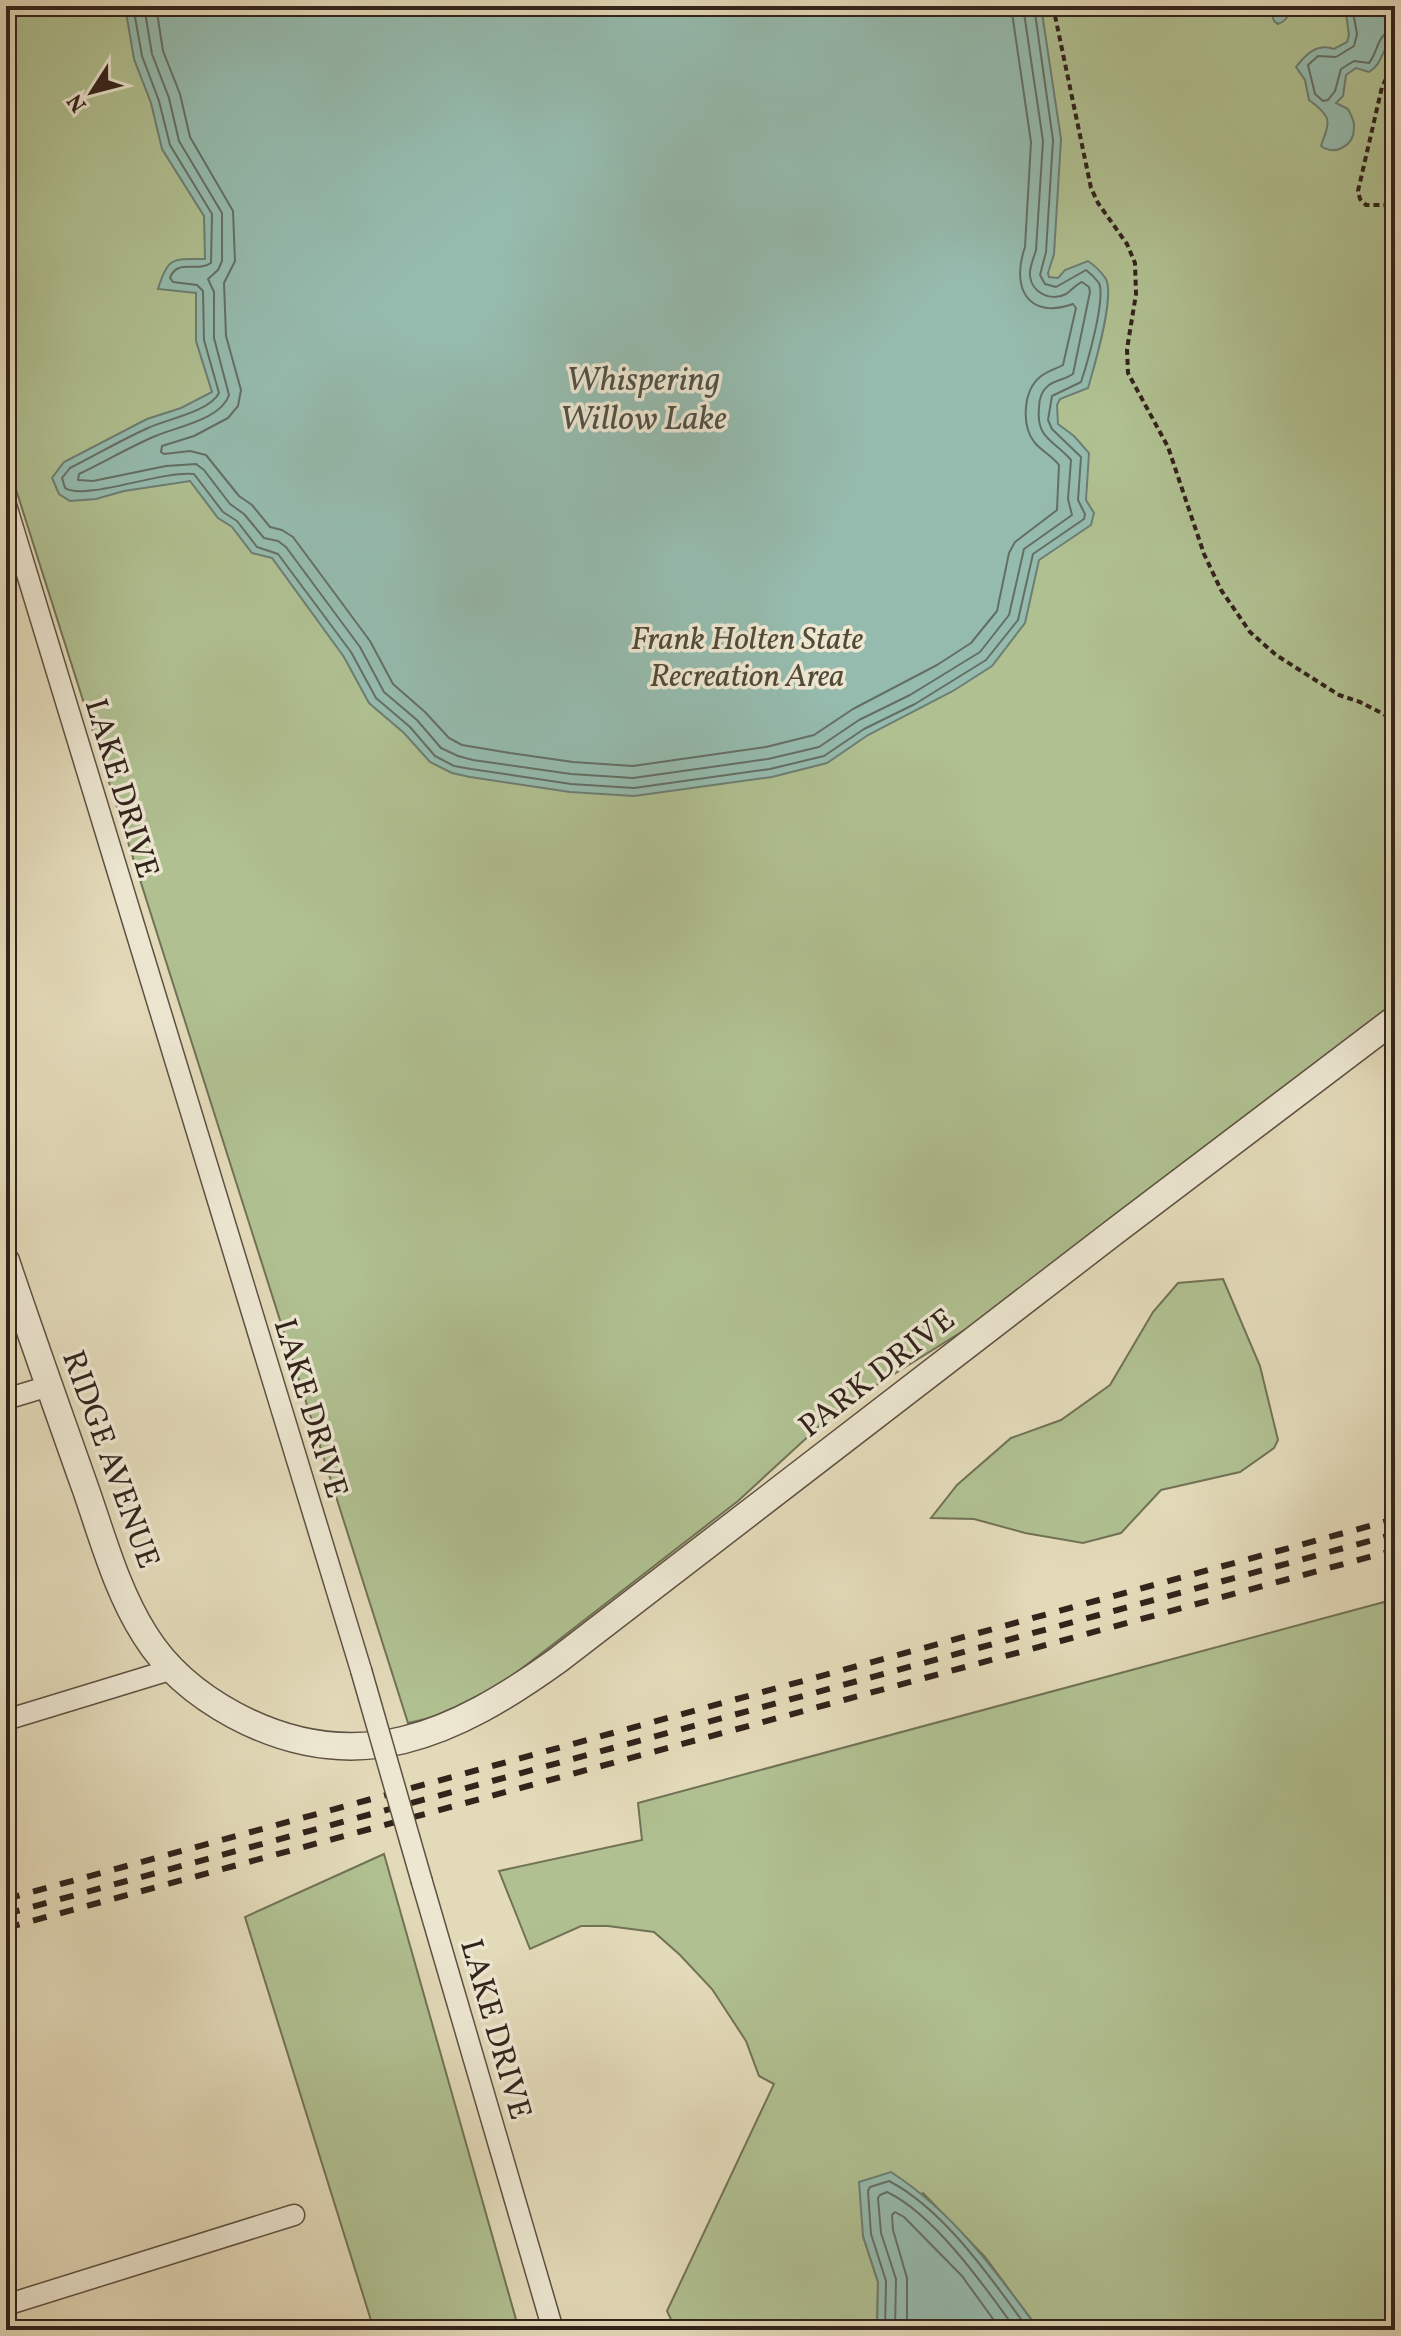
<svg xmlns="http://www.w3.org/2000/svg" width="1401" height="2336" font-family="Vollkorn,serif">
<rect width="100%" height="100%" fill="#e3dab9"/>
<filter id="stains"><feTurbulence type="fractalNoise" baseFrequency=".0025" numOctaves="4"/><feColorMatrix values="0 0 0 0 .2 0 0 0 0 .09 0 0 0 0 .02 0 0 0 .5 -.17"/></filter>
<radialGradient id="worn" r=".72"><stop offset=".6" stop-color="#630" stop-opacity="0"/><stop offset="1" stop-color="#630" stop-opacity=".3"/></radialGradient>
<!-- green -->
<g fill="#b0c091" stroke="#717256" stroke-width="2">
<path d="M6,6H1395V1002L971,1326L838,1409L738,1501L485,1697L439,1716L408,1723L6,458Z"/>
<path d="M1223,1279L1260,1366L1278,1440L1274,1448L1240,1472L1161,1490L1121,1533L1083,1543L1025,1533L974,1519L931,1518L957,1485L1011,1438L1061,1420L1110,1385L1153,1312L1178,1283Z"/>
<path d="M1384,1602L1391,1621H1395V2330H1039L985,2257L923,2193L863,2236L878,2282L877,2330H676L667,2311L774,2084L759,2076L746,2041L712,1989L680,1955L654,1932L608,1926H581L530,1949L499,1871L642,1840L638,1803Z"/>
<path d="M384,1854L519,2330H374L245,1917Z"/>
</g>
<!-- water -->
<g fill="#95bbae" stroke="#6d7e73" stroke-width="2">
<path d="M125,6H1041L1061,139L1054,254L1048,273L1049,277L1058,278L1065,270L1088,261C1094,265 1102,273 1106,279C1115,298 1094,367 1088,388L1060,399L1057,405L1058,424L1074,436L1089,453L1086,500L1094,513L1091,525L1039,560L1025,623L992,666L953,691L868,735L827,763L772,777L634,796L570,792L470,777L452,773L430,762L404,733L369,703L344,657L272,558L252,553L232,527L218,518L190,481L124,491L96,499L70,501L59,494L52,478L64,462L147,419L181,408L212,392L196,341V293L158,289C168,256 173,259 205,259L204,216L162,149L151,103L134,59Z"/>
<path d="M1269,6H1288C1289,15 1288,20 1278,24L1274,21Z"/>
<path d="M1345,6H1395V37C1381,47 1384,63 1369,72L1356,68L1346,75L1343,96L1336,103L1348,109C1351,115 1355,121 1354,128C1354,146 1335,156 1321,146C1329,122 1334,118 1309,100L1305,80L1296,67C1306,54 1317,43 1334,49L1347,42L1349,35Z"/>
<path d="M891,2172C954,2213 995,2270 1039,2330H877L878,2282L863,2236L859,2182Z"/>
</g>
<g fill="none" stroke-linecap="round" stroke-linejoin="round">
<!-- shore -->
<g stroke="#646f64" stroke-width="2">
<path d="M133,6L142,56L159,101L170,145L212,214L211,263C197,273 177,258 170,278L173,282L197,285L203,291L204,340L219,393C209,412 167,419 148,428C121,440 96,455 70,468L62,478L65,488C85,501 163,470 194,474L223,512L237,521L257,547L278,554L351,652L376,698L410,727L435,756L454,766L471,769L571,784L634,788L770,769L824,756L864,729L915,704L986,660L1018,620L1033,554L1084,519L1085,514L1078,500L1081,457L1052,429L1048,420L1052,396L1081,382C1087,364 1106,299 1099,283C1096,279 1090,273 1086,270L1056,287L1045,284L1040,275L1046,252L1053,140L1034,6"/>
<path d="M144,6L152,54L169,98L179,141L222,213V261L218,270L208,279L214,292V338L229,395C221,420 175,427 153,437C128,448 104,462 79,474L78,480L93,481L166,466L196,464L204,470L230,504L244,514L264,538L278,541L286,547L360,647L384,692L417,720L441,748L458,756L473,760L571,774L633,778L768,759L819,747L859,720L910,695L980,652L1009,615L1024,549L1072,515L1068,499L1071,460C1054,440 1036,439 1039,408C1039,399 1041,391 1049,385C1056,380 1066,379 1073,374L1090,292L1089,287L1082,282C1075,285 1072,290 1066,294C1051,302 1032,293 1030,276C1029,267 1034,258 1036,250L1043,141L1023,6"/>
<path d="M156,6L163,51L180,94L190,137L233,211L235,261L224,283L226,336L241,390L238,406L228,418L194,436L162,446L161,452L164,454L190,451L206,455L239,496L252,505L270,527L282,530L293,537L370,641L393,684L425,712L449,738L462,745L510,753L573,762L633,766L766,747L814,735L853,709L937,665L971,643L997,611L1009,553L1015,542L1057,510L1059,465C1052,456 1042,451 1035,443C1021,426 1023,391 1040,377C1047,371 1056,369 1063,365L1076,308L1073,304C1027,320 1011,287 1025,247L1031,142L1011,6"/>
<path d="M1352,6L1357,34L1354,46L1336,57L1318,56L1308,65L1315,94L1323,101L1328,100L1335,91L1341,69L1354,61L1369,63C1379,51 1376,33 1395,30"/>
<path d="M885,2330L886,2281L871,2234L868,2191L870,2187L889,2181C945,2210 992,2280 1029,2330"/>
<path d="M895,2330L896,2279L881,2233L878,2198L880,2195L887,2192C934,2214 986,2288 1016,2330"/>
<path d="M907,2330V2278L893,2230L892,2215L895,2212L904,2217L962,2276L1001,2330"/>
</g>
<defs>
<g id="minor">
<path d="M6,505L361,1670"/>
<path d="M6,1399L49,1386"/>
<path d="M6,1720L173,1669"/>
<path d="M422,1882L553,2330"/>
<path d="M6,2305L294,2215"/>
</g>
<path id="tertiary" d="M6,1261C32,1338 59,1414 86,1490C103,1539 117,1591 145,1635C166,1669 199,1696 234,1715C357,1781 455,1734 558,1660L1114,1232L1395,1019"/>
</defs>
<!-- minor casing -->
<use href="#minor" stroke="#5e5142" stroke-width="23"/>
<!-- tertiary casing -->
<use href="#tertiary" stroke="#5e5142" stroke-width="29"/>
<!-- path -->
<g stroke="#32231b" stroke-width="4" stroke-dasharray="6 4" stroke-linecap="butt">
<path d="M1053,6L1091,188L1098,203L1127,244L1135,263L1136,294L1127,349L1128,373L1168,447L1204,554L1221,590L1250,632L1276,655L1339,695L1360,702L1395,720"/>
<path d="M1395,61L1382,87L1358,191L1360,199L1366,205H1395"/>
</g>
<!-- minor -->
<use href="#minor" stroke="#ede7d2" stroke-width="20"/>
<!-- tertiary -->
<use href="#tertiary" stroke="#ede7d2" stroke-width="26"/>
<!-- rail -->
<g stroke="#32231b" stroke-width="6" stroke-dasharray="14 14" stroke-linecap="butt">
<path d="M6,1899L1395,1519"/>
<path d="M6,1914L1395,1534"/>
<path d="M6,1928L1395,1550"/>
</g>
<defs>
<path id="minor-bridge" d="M361,1670L422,1882"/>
</defs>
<!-- minor-bridge casing -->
<use href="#minor-bridge" stroke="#5e5142" stroke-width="23" stroke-linecap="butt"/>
<!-- minor-bridge -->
<use href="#minor-bridge" stroke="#ede7d2" stroke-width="20"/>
</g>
<g text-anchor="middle" stroke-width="7" stroke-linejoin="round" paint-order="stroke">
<!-- park labels -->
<g font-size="32" font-style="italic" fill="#524a38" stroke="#ede7d2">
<text x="747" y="649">Frank Holten State<tspan x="747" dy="37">Recreation Area</tspan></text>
</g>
<!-- street labels -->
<g font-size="32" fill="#32231b" stroke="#ede7d2">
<text transform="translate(123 788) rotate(73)" y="11">LAKE DRIVE</text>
<text transform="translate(876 1372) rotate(-38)" y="11">PARK DRIVE</text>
<text transform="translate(312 1408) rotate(73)" y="11">LAKE DRIVE</text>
<text transform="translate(112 1459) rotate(70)" y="11">RIDGE AVENUE</text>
<text transform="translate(497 2029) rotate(74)" y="11">LAKE DRIVE</text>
</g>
<!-- water labels -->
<g font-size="34" font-style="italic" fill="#505147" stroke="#ede7d2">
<text x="643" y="390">Whispering<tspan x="643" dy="39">Willow Lake</tspan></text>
</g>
</g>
<!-- margin -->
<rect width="1401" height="2336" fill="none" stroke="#e3dab9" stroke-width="32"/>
<rect x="8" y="8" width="1385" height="2320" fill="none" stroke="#32231b" stroke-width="4"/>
<rect x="16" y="16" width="1369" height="2304" fill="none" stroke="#32231b" stroke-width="2"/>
<!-- north arrow -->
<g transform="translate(92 92) rotate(234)" stroke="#ede7d2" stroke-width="6" paint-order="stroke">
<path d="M0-6L14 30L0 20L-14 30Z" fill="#32231b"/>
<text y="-12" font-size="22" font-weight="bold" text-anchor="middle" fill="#32231b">N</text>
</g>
<rect width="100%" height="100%" filter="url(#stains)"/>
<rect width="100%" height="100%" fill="url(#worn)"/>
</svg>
